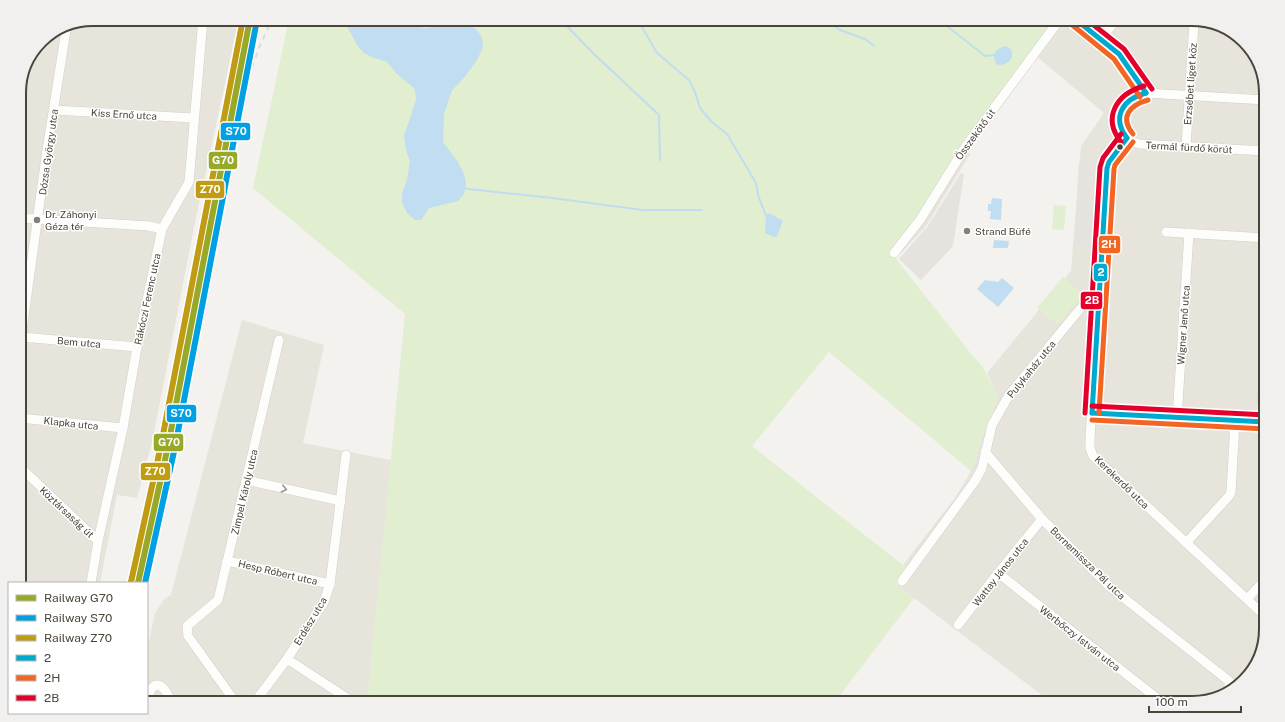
<svg xmlns="http://www.w3.org/2000/svg" width="1285" height="722" font-family="'Public Sans',sans-serif">
<rect width="100%" height="100%" fill="#f4f2ee"/>
<!-- residential -->
<g fill="#e7e4dc">
<path d="M93,19H239L194,227L152,443L137,498L117,495L100,583H19V88L41,41L65,25Z"/>
<path d="M1054,19H1192L1229,29L1254,52L1266,88V629L1256,666L1229,693L1192,703H1052L897,585L909,570L903,565L957,495L971,471L987,424L998,398L987,373L1071,271L1081,146L1104,113L1035,55Z"/>
<path d="M242,320L324,345L303,443L391,460L367,703H147V650L155,613L164,599L171,595Z"/>
</g>
<!-- green -->
<g fill="#e1eecf">
<path d="M289,19H1054L1035,55L893,255L968,350L983,367L998,398L987,424L971,471L829,352L752,446L909,570L897,585L914,598L834,703H367L405,314L253,188Z"/>
<path d="M1054,205L1066,206L1064,230L1052,229Z"/>
<path d="M1063,277L1084,294L1058,325L1037,308Z"/>
</g>
<!-- parking -->
<g fill="#e6e3df">
<path d="M966,152L970,154L926,226L901,253L898,250Z"/>
<path d="M1079,162L1104,163L1099,246L1074,244Z"/>
<path d="M961,173L964,174L953,246L921,280L899,259L927,227Z"/>
</g>
<!-- water -->
<g fill="#c0ddf1">
<path d="M343,19H402L412,26L425,28L456,24L468,25L476,29L482,37L483,47L477,60L463,79L452,90L444,114L443,142L458,162L464,174L466,184L464,194L458,201L429,208L421,220H415L407,213L402,202V193L407,180L410,161L406,150L404,136L416,100L415,89L397,74L387,62L372,57L364,53L357,45Z"/>
<path d="M1005,46C1019,50 1011,67 997,65C991,56 995,49 1005,46Z"/>
<path d="M992,198L1002,199L1001,220L990,219L991,211H988V204H991Z"/>
<path d="M769,213L783,221L777,236L774,237L765,233L766,216Z"/>
<path d="M994,240L1009,241L1008,248H993Z"/>
<path d="M1002,278L1014,288L998,307L977,289L985,280L998,282Z"/>
</g>
<g fill="none" stroke-linecap="round" stroke-linejoin="round">
<!-- stream -->
<g stroke="#c0ddf1" stroke-width="2">
<path d="M560,19L594,54L659,115L660,160"/>
<path d="M637,19L657,53L689,80L695,92L700,108L712,122L727,134L756,183L758,195L766,216"/>
<path d="M825,19L840,30L865,39L874,46"/>
<path d="M938,19L985,56L994,55"/>
<path d="M471,28L483,19"/>
<path d="M463,187L468,189L552,198L643,210H702"/>
</g>
<defs>
<g id="minor">
<path d="M1075,19L1119,54L1146,93"/>
<path d="M1153,19L1208,23"/>
<path d="M1101,38L1117,19"/>
<path d="M1266,100L1146,93C1116,97 1108,135 1139,144L1266,151"/>
<path d="M54,110L193,118"/>
<path d="M1127,138L1109,162L1107,168L1090,439V448L1093,456L1266,617"/>
<path d="M1186,147L1194,22"/>
<path d="M19,218L149,226L162,229"/>
<path d="M1166,232L1266,238"/>
<path d="M894,253L920,220L966,146L1060,19"/>
<path d="M21,337L137,347"/>
<path d="M19,352L47,150L67,24"/>
<path d="M1092,413L1266,422"/>
<path d="M19,418L123,428"/>
<path d="M1177,418L1189,233"/>
<path d="M1261,422L1266,346"/>
<path d="M985,452L1042,519L1110,587L1229,681V687L1223,695"/>
<path d="M19,466L98,541"/>
<path d="M246,480L341,501"/>
<path d="M1186,543L1229,496L1231,492L1235,421"/>
<path d="M227,561L330,584"/>
<path d="M998,573L1163,703"/>
<path d="M902,581L975,481L982,468L992,425L1009,395L1099,286"/>
<path d="M91,583L98,541L123,428L137,347L162,229L189,182L203,19"/>
<path d="M1247,599L1266,579"/>
<path d="M958,625L998,573L1042,519"/>
<path d="M287,659L353,702"/>
<path d="M147,703C148,695 153,677 164,689C167,693 170,699 173,703"/>
<path d="M236,703L188,636L187,626L218,600L279,340"/>
<path d="M254,703L287,659L324,602L330,584L346,455"/>
</g>
</defs>
<!-- minor casing -->
<use href="#minor" stroke="#d2d0cb" stroke-width="10"/>
<!-- minor -->
<use href="#minor" stroke="#fdfdfc" stroke-width="9"/>
<!-- rail -->
<path stroke="#dbdbda" stroke-width="2" stroke-dasharray="5 5" stroke-linecap="butt" d="M233,155L248,79L259,48L272,19"/>
<defs>
<g id="bus-1">
<path d="M1075,19L1119,54L1146,93"/>
<path d="M1127,138C1111,117 1123,99 1146,93"/>
<path d="M1092,413L1107,168L1109,162L1127,138"/>
<path d="M1092,413L1266,422"/>
</g>
<g id="bus-2">
<path d="M1071,24L1114,59L1140,97"/>
<path d="M1133,134C1119,117 1130,105 1148,100"/>
<path d="M1099,413L1114,169L1115,165L1133,142"/>
<path d="M1092,420L1266,429"/>
</g>
<g id="bus-3">
<path d="M1086,19L1124,49L1152,89"/>
<path d="M1121,142C1102,118 1116,94 1144,86"/>
<path d="M1092,406L1266,415"/>
<path d="M1085,413L1100,167L1103,158L1121,134"/>
</g>
</defs>
<!-- bus-1 casing -->
<use href="#bus-1" stroke="#fff" stroke-width="8"/>
<!-- bus-2 casing -->
<use href="#bus-2" stroke="#fff" stroke-width="8"/>
<!-- bus-3 casing -->
<use href="#bus-3" stroke="#fff" stroke-width="8"/>
<!-- bus-1 -->
<use href="#bus-1" stroke="#00a9ce" stroke-width="5"/>
<!-- bus-2 -->
<use href="#bus-2" stroke="#f26522" stroke-width="5"/>
<!-- bus-3 -->
<use href="#bus-3" stroke="#e4002b" stroke-width="5"/>
<defs>
<path id="rail-1" d="M138,583L168,446L250,19"/>
<path id="rail-2" d="M145,583L175,447L257,20"/>
<path id="rail-3" d="M131,582L161,445L243,19"/>
</defs>
<!-- rail-1 casing -->
<use href="#rail-1" stroke="#fff" stroke-width="9"/>
<!-- rail-2 casing -->
<use href="#rail-2" stroke="#fff" stroke-width="9"/>
<!-- rail-3 casing -->
<use href="#rail-3" stroke="#fff" stroke-width="9"/>
<!-- rail-1 -->
<use href="#rail-1" stroke="#97a926" stroke-width="6"/>
<!-- rail-2 -->
<use href="#rail-2" stroke="#00a0e3" stroke-width="6"/>
<!-- rail-3 -->
<use href="#rail-3" stroke="#bf9c14" stroke-width="6"/>
</g>
<!-- one-way arrows -->
<defs><path id="oneway-chevron" d="M-2-3.5L2.5 0L-2 3.5" fill="none" stroke-width="1.6" stroke-linecap="round" stroke-linejoin="round"/></defs>
<use stroke="#9b9791" href="#oneway-chevron" transform="translate(284 489) rotate(13)"/>
<!-- markers -->
<circle fill="#4b4439" stroke="#fff" stroke-width="1.5" cx="1120" cy="147" r="3.5"/>
<g fill="#868178" stroke="#fff" stroke-width="1.5">
<circle cx="37" cy="220" r="4"/>
<circle cx="967" cy="231" r="4"/>
</g>
<g text-anchor="middle" stroke-width="3" stroke-linejoin="round" paint-order="stroke">
<!-- street labels -->
<g font-size="10" fill="#4b4439" stroke="#fff">
<text transform="translate(1190 84) rotate(-86)" y="4">Erzsébet liget köz</text>
<text transform="translate(124 114) rotate(3)" y="4">Kiss Ernő utca</text>
<text transform="translate(975 134) rotate(-54)" y="4">Összekötő út</text>
<text transform="translate(1189 147) rotate(3)" y="4">Termál fürdő körút</text>
<text transform="translate(48 152) rotate(-82)" y="4">Dózsa György utca</text>
<text transform="translate(147 299) rotate(-78)" y="4">Rákóczi Ferenc utca</text>
<text transform="translate(1183 325) rotate(-86)" y="4">Wigner Jenő utca</text>
<text transform="translate(79 342) rotate(5)" y="4">Bem utca</text>
<text transform="translate(1031 369) rotate(-51)" y="4">Pulykaház utca</text>
<text transform="translate(71 423) rotate(6)" y="4">Klapka utca</text>
<text transform="translate(1122 482) rotate(44)" y="4">Kerekerdő utca</text>
<text transform="translate(244 492) rotate(-77)" y="4">Zimpel Károly utca</text>
<text transform="translate(67 512) rotate(43)" y="4">Köztársaság út</text>
<text transform="translate(1088 563) rotate(44)" y="4">Bornemissza Pál utca</text>
<text transform="translate(278 572) rotate(13)" y="4">Hesp Róbert utca</text>
<text transform="translate(1000 572) rotate(-52)" y="4">Wattay János utca</text>
<text transform="translate(310 621) rotate(-59)" y="4">Erdész utca</text>
<text transform="translate(1080 638) rotate(38)" y="4">Werbőczy István utca</text>
</g>
<!-- poi labels -->
<g font-size="10" fill="#4b4439" stroke="#fff" text-anchor="start">
<text x="45" y="218">Dr. Záhonyi<tspan x="45" dy="12">Géza tér</tspan></text>
<text x="975" y="235">Strand Büfé</text>
</g>
</g>
<!-- crop -->
<path d="M0 0H1285V722H0ZM93 26H1192A67 67 0 0 1 1259 93V629A67 67 0 0 1 1192 696H93A67 67 0 0 1 26 629V93A67 67 0 0 1 93 26Z" fill="#f1f0ef" fill-rule="evenodd"/>
<path fill="none" stroke="#4b4439" stroke-width="2" d="M93 26H1192A67 67 0 0 1 1259 93V629A67 67 0 0 1 1192 696H93A67 67 0 0 1 26 629V93A67 67 0 0 1 93 26Z"/>
<g stroke="#fff" stroke-width="1.5">
<rect x="220" y="122" width="31" height="19" rx="4" fill="#00a0e3"/>
<rect x="208" y="151" width="30" height="19" rx="4" fill="#97a926"/>
<rect x="195" y="180" width="30" height="19" rx="4" fill="#bf9c14"/>
<rect x="1098" y="235" width="23" height="19" rx="4" fill="#f26522"/>
<rect x="1093" y="263" width="15" height="19" rx="4" fill="#00a9ce"/>
<rect x="1080" y="291" width="23" height="19" rx="4" fill="#e4002b"/>
<rect x="166" y="404" width="31" height="19" rx="4" fill="#00a0e3"/>
<rect x="153" y="433" width="31" height="19" rx="4" fill="#97a926"/>
<rect x="140" y="462" width="31" height="19" rx="4" fill="#bf9c14"/>
</g>
<g font-size="11" text-anchor="middle" font-weight="bold" fill="#fff">
<text x="236" y="135">S70</text>
<text x="223" y="164">G70</text>
<text x="210" y="193">Z70</text>
<text x="1109" y="248">2H</text>
<text x="1101" y="276">2</text>
<text x="1092" y="304">2B</text>
<text x="181" y="417">S70</text>
<text x="169" y="446">G70</text>
<text x="155" y="475">Z70</text>
</g>
<!-- legend -->
<rect x="8" y="582" width="140" height="132" fill="#ffffff" stroke="#b7b4b0"/>
<rect x="16" y="595" width="20" height="6" fill="#97a926" stroke="#b7b4b0"/>
<text x="44" y="602" font-size="12" fill="#4b4439">Railway G70</text>
<rect x="16" y="615" width="20" height="6" fill="#00a0e3" stroke="#b7b4b0"/>
<text x="44" y="622" font-size="12" fill="#4b4439">Railway S70</text>
<rect x="16" y="635" width="20" height="6" fill="#bf9c14" stroke="#b7b4b0"/>
<text x="44" y="642" font-size="12" fill="#4b4439">Railway Z70</text>
<rect x="16" y="655" width="20" height="6" fill="#00a9ce" stroke="#b7b4b0"/>
<text x="44" y="662" font-size="12" fill="#4b4439">2</text>
<rect x="16" y="675" width="20" height="6" fill="#f26522" stroke="#b7b4b0"/>
<text x="44" y="682" font-size="12" fill="#4b4439">2H</text>
<rect x="16" y="695" width="20" height="6" fill="#e4002b" stroke="#b7b4b0"/>
<text x="44" y="702" font-size="12" fill="#4b4439">2B</text>
<!-- scale -->
<path d="M1149 706v6h92v-6" fill="none" stroke="#4b4439" stroke-width="2"/>
<text x="1155" y="706" font-size="12" fill="#4b4439" stroke="#ffffff" stroke-width="3" paint-order="stroke">100 m</text>
</svg>
